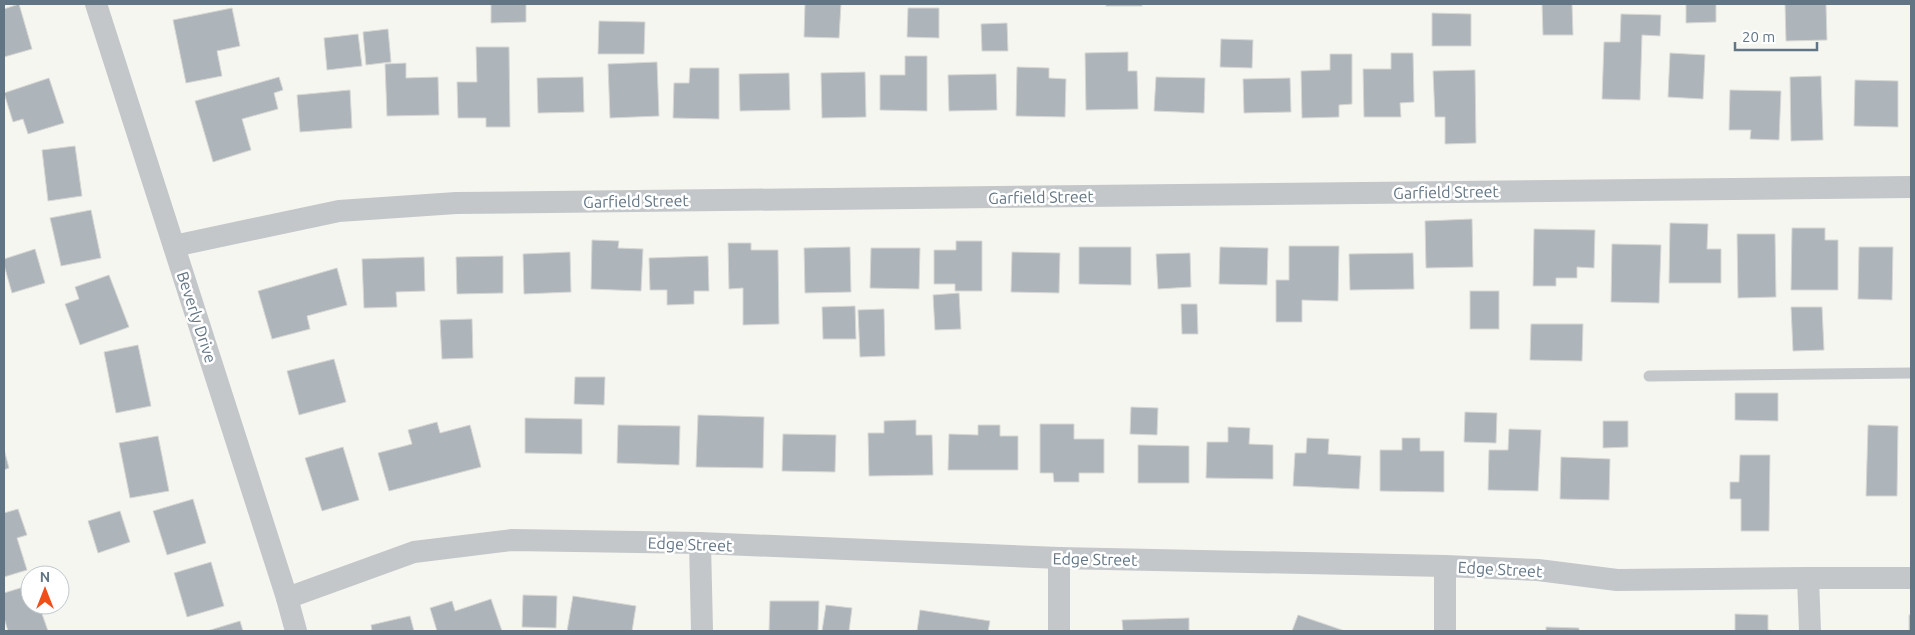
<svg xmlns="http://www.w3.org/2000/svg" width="1915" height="635" font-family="Ubuntu,sans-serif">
<rect width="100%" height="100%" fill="#f6f6f1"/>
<!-- building -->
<g fill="#adb5ba" stroke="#d7d7d4">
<path d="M19,4L32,49L4,57V9Z"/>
<path d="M491,4H526V22L491,23Z"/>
<path d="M805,4H841L839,38L804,37Z"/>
<rect x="1106" y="4" width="36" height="2"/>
<path d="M1542,4H1572L1573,35H1543Z"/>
<path d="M1686,4H1716V22L1686,23Z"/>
<path d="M1785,4H1826L1827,40L1786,41Z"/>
<path d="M232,8L240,46L217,51L222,76L186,83L173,20Z"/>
<path d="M908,8H939V38L907,37Z"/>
<path d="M1432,13L1471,14V46H1432Z"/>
<path d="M1621,14L1661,15L1660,36L1642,35L1640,100L1602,99L1604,42H1620Z"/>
<path d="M599,21L645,22L644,54H598Z"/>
<path d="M1007,23L1008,51H982L981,24Z"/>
<path d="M388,29L391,62L366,65L363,32Z"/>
<path d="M358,34L362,66L327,70L324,38Z"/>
<path d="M1221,39L1253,40L1252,68L1220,67Z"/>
<path d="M476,47H509L510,127H486V118H458L457,82H477Z"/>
<path d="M1128,52V71H1137L1138,109L1086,110L1085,53Z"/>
<path d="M1391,53H1413L1414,102L1400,103L1401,117H1364L1363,69H1391Z"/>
<path d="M1670,53L1705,55L1703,99L1668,97Z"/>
<path d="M1330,54H1352V104L1339,105V117L1302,118L1301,71L1330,70Z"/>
<path d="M905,56H927V111L880,110V75H905Z"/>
<path d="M657,62L659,116L610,118L608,64Z"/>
<path d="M406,63V78L438,77L439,115L387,116L385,64Z"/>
<path d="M1017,67L1049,68V78L1066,79L1065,117L1016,116Z"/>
<path d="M690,68H719V119L673,118L674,83H689Z"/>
<path d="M1475,70L1476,143L1445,144V117H1435L1433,71Z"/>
<path d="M865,72L866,117L822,118L821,73Z"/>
<path d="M789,73L790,110L740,111L739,74Z"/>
<path d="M996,74L997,110L949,111L948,75Z"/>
<path d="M1821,76L1823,140L1791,141L1790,77Z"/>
<path d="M279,77L283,90L274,93L278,109L242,119L251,150L213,162L195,101Z"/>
<path d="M583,77L584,112L538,113L537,78Z"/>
<path d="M1156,77L1205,78L1204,113L1154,111Z"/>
<path d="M49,78L64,123L28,134L23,119L13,122L4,93Z"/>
<path d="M1290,78L1291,112L1244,113L1243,79Z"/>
<path d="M1855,80L1898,81V127L1854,126Z"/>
<path d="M350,90L352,128L300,132L297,95Z"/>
<path d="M1730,90L1781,91L1779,140L1750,139L1751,130H1729Z"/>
<path d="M75,146L82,196L48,201L42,150Z"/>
<path d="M91,210L101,258L61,266L50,218Z"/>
<path d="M1472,219L1473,267L1426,268L1425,221Z"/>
<path d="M1670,223L1708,224L1707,249H1721V283H1669Z"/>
<path d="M1792,228H1825V240H1838V290H1791Z"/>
<path d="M1534,229L1595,230L1594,268L1577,267V278H1556V286H1533Z"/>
<path d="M1737,234H1775L1776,297L1738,298Z"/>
<path d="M592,240L619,241L618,248L643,249L641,291L591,289Z"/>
<path d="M956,241H982V291H955V284H934V250H956Z"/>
<path d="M728,243H751V250H778L779,324L743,325V288L729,289Z"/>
<path d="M1612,244L1661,245L1659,303L1611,302Z"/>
<path d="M1289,246H1339L1338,301L1302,300V322H1276V280H1289Z"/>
<path d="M850,247L851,292L805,293L804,248Z"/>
<path d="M1079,247H1131V285L1079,284Z"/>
<path d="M1220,247L1268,248L1267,285L1219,284Z"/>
<path d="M1859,247H1893L1892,300L1858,299Z"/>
<path d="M871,248H920L919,289L870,288Z"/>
<path d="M35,249L45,283L12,293L4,265V259Z"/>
<path d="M570,252L571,292L524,294L523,254Z"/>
<path d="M1012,252L1060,253L1059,293L1011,292Z"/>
<path d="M1190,253L1191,287L1158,289L1156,254Z"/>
<path d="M1413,253L1414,289L1350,290L1349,254Z"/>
<path d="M503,256V293L457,294L456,257Z"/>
<path d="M708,256L709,291H694V304L667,305V290H650L649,258Z"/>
<path d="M424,257L425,291L396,292L397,307L364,308L362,259Z"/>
<path d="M337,268L347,305L307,316L310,329L272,339L258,291Z"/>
<path d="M109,275L129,327L80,345L65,304L79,299L75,287Z"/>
<rect x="1470" y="291" width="29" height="38"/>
<path d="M959,293L961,329L935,330L933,295Z"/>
<path d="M1181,304H1197L1198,334H1182Z"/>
<path d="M855,306L856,339H823L822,307Z"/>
<path d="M1791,307H1822L1824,350L1793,351Z"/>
<path d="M884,309L885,356L860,357L858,310Z"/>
<path d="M472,319L473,358L442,359L440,320Z"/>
<path d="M1531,324H1583L1582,361L1530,360Z"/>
<path d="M138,345L151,406L116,413L104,352Z"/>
<path d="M334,359L346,402L299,415L287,371Z"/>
<path d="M575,377H605L604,405L574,404Z"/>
<path d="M1735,393H1778V421L1735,420Z"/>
<path d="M1131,407L1158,408L1157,435L1130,434Z"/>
<path d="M1465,412L1497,413L1496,443L1464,442Z"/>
<path d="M698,415L764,417L763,468L696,467Z"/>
<path d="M525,418L582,419V454L525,453Z"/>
<path d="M916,420V435H932L933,475L869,476L868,433H884V421Z"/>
<path d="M1603,421H1628V447L1603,448Z"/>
<path d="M437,422L440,433L470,425L481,467L389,491L378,453L412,444L408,430Z"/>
<path d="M1040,424H1074V439H1104V473H1079V482H1054L1053,473H1040Z"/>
<path d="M618,425L680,426L679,465L617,463Z"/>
<path d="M978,425H1000V436H1018V470H948L949,434L978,435Z"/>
<path d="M1868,425L1898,426L1897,496H1866Z"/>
<path d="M1228,427L1250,428L1249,444L1273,445V479L1206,478L1207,442H1228Z"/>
<path d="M1509,429L1541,430L1538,491L1488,490L1489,450H1508Z"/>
<path d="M783,434L836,435L835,472L782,471Z"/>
<path d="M158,436L169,491L130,498L119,443Z"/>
<path d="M1307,438L1329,439L1328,454L1361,456L1359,489L1293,486L1295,453H1306Z"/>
<path d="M1402,438H1420V451H1444V492L1380,491V450H1402Z"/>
<path d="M1138,445L1189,446V483H1138Z"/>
<path d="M343,447L359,500L322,511L305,458Z"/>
<path d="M4,449L9,468L4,470Z"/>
<path d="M1740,455H1770L1769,531H1741V499H1730V482H1739Z"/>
<path d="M1561,457L1610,459L1609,500L1560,499Z"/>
<path d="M193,499L206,543L167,555L153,511Z"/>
<path d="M18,509L27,535L17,538L27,570L4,577V513Z"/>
<path d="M120,511L130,542L98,553L88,521Z"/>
<path d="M211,562L224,606L187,617L174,573Z"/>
<path d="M30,585V605H51V607L41,611L48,631H8L4,618V593Z"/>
<path d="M523,595L557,596L556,628L522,627Z"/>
<path d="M573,596L636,606L632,631H567Z"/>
<path d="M491,599L502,631H437L430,608L452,601L455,611Z"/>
<path d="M770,601H819L818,631H769Z"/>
<path d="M826,605L852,608L849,631H822Z"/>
<path d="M920,610L990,621L988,631H917Z"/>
<path d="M1735,614L1768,615V630L1777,631H1735Z"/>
<path d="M1298,615L1345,631H1292Z"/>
<rect x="1909" y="615" width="2" height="16"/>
<path d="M410,616L414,631H372L371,625Z"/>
<path d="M1189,618V631H1123L1122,620Z"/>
<path d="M240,621L243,631H207Z"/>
<path d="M1546,627L1579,628V631H1546Z"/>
</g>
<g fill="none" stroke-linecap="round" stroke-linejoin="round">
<!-- lane -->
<path stroke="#c3c7ca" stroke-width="11" d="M1649,376L1911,373"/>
<!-- street -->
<g stroke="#c3c7ca" stroke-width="22">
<path d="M96,4L287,598L296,631"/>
<path d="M174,246L339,211L456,203L1911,187"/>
<path d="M700,543L702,631"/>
<path d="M1059,558V631"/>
<path d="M1445,566V631"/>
<path d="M1808,578L1810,631"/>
<path d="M287,598L414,552L512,540L700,543L1059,558L1445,566L1538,570L1617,580L1808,578H1911"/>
</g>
</g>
<g text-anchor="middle" stroke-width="5" stroke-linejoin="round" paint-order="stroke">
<!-- street labels -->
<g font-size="16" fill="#627585" stroke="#fff">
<text transform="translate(1446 192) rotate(-1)" y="6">Garfield Street</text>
<text transform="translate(1041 197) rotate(-1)" y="6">Garfield Street</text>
<text transform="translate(636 201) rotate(-1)" y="6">Garfield Street</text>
<text transform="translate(197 317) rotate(72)" y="6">Beverly Drive</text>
<text transform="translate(690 544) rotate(2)" y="6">Edge Street</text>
<text transform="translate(1095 559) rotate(1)" y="6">Edge Street</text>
<text transform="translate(1500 569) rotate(3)" y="6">Edge Street</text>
</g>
</g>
<!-- border -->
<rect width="1915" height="635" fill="none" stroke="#627585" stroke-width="10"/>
<!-- north arrow -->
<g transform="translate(45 590)"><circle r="24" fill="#ffffff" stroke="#c0c8ce"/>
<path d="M0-4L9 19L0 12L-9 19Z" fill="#ef4e18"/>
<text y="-8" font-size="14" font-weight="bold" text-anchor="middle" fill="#627585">N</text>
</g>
<!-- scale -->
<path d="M1735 42v8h82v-8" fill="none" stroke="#627585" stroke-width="2.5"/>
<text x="1742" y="42" font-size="15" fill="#627585" stroke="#ffffff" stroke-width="4" paint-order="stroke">20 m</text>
</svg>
